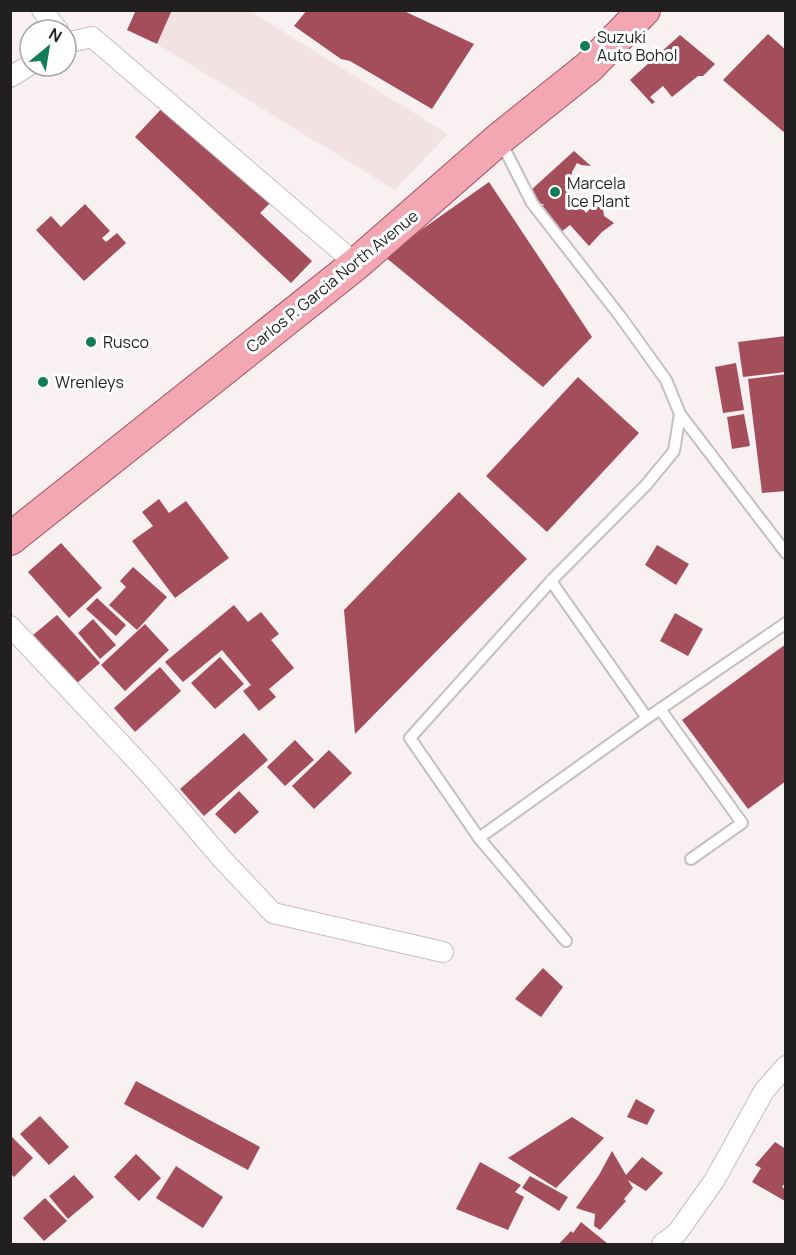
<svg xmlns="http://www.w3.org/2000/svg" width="796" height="1255" font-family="Manrope,sans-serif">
<rect width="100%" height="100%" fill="#f8f0f1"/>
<!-- built -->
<path fill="#f3e2e4" d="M172,11H250L448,134L395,190L157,44Z"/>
<!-- building -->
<g fill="#a54e5b">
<path d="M136,10H172L157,44L127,30Z"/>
<path d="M307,10H402L474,44L432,109L350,61L341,59L294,26Z"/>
<path d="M768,34L786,50V134L723,80Z"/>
<path d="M680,35L715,64L703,76H698L672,97L663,86L650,97L655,102L652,104L630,80Z"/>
<path d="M166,104L271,202L260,213L312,261L291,283L135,137Z"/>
<path d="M574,151L591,166L581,165L577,163L572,172L571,179L564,185H568L569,190L586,213L594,205L603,209L604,216L614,223L602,232L589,246L570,225L561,232L541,208L544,204H539L531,190Z"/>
<path d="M489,182L592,337L543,387L384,256Z"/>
<path d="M85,204L110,231L102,238L106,242L117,233L126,243L84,281L36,230L51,216L61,227Z"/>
<path d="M786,336V372L743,377L738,342Z"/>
<path d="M736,363L744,410L723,413L715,367Z"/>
<path d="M786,374V491L762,493L748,379Z"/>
<path d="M578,377L639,433L547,532L486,476Z"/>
<path d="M744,414L750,446L732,449L727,417Z"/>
<path d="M459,492L527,559L355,734L344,610Z"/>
<path d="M159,499L169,513L186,501L229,558L175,598L132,541L153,526L142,512Z"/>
<path d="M61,543L102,588L69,618L28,572Z"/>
<path d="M657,545L689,564L676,585L645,565Z"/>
<path d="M133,567L167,597L137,630L109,605L126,587L120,581Z"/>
<path d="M97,598L126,625L116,636L86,609Z"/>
<path d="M234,605L248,622L261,612L279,634L271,640L294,668L269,689L276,697L259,711L243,691L251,685L222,650L183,682L165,662Z"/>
<path d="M675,613L703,629L688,656L660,641Z"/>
<path d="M57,615L100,663L76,684L33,635Z"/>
<path d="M93,619L116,645L100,659L78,633Z"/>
<path d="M145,624L169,650L125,691L101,665Z"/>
<path d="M786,644V781L748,809L682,720Z"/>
<path d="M220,657L244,684L215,709L191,683Z"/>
<path d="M160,667L181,691L135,732L114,708Z"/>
<path d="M244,733L268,760L204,816L180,789Z"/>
<path d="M295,740L314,760L285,786L267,767Z"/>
<path d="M329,750L352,773L314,809L292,786Z"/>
<path d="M239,791L259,812L235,834L215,814Z"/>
<path d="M543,968L563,987L541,1017L515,999Z"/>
<path d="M136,1081L260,1147L248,1170L124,1104Z"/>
<path d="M636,1099L655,1110L647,1125L627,1117Z"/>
<path d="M40,1116L69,1147L49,1165L20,1134Z"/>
<path d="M572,1117L604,1138L556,1188L508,1158Z"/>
<path d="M10,1135L33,1158L14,1177L10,1173Z"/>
<path d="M775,1142L786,1149V1182L782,1187L786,1190L785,1201L752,1182L761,1168L755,1165Z"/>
<path d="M612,1151L626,1175L642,1157L663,1173L646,1191L628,1180L633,1188L624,1199L626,1201L600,1230L594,1226L595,1214L576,1208L599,1175Z"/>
<path d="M136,1154L161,1178L139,1201L114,1177Z"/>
<path d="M480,1162L521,1185L515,1192L524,1197L508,1230L456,1209Z"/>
<path d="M176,1166L223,1197L203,1228L156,1198Z"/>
<path d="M74,1175L94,1197L68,1219L49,1196Z"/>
<path d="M530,1176L568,1197L559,1211L522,1188Z"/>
<path d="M45,1198L67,1221L44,1241L23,1218Z"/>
<path d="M581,1222L608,1244H559L571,1231L573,1233Z"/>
</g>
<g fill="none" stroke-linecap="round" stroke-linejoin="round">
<defs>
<g id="lane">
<path d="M501,142L532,203L620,316L666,380L680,414L786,553"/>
<path d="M551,581L647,718"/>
<path d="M660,709L742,823L691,859"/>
<path d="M479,838L647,718L786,623"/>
<path d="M566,941L479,838L410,738L551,581L646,485L674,451L680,414"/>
</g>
<g id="street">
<path d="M42,10L58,30"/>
<path d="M66,43L92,37L356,264"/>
<path d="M10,77L30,65"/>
<path d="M10,626L150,775L224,861L273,913L443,952"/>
<path d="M662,1244L677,1233L714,1181L764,1091L786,1066"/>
</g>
<path id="primary" d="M10,539L356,264L499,139L589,67L644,10"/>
</defs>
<!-- lane casing -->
<use href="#lane" stroke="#c6bfbf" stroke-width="14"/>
<!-- street casing -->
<use href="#street" stroke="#c6bfbf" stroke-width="22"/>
<!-- primary casing -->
<use href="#primary" stroke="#a4525f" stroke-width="34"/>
<!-- lane -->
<use href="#lane" stroke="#fff" stroke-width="10"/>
<!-- street -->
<use href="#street" stroke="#fff" stroke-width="20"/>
<!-- primary -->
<use href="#primary" stroke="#f3a7b3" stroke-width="32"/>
</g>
<!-- markers -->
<g fill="#117d58" stroke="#fff" stroke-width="2">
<circle cx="585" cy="46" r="6"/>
<circle cx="555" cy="192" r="6"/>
<circle cx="91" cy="342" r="6"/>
<circle cx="43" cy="382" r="6"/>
</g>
<g text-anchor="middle" stroke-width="6" stroke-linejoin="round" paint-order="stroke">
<!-- poi labels -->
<g font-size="16" fill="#211f1f" stroke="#fff" text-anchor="start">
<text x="597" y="43">Suzuki<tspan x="597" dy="18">Auto Bohol</tspan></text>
<text x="567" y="189">Marcela<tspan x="567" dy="18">Ice Plant</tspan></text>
<text x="103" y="348">Rusco</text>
<text x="55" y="388">Wrenleys</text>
</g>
<!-- street labels -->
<g font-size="16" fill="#211f1f" stroke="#fff">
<text transform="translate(332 281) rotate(-39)" y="6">Carlos P. Garcia North Avenue</text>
</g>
</g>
<!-- border -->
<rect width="796" height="1255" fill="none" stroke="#211f1f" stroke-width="24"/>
<!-- north arrow -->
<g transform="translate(48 48) rotate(30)"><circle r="28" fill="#ffffff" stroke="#a6a5a5" stroke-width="1.5"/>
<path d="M0-4.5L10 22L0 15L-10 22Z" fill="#117d58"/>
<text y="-9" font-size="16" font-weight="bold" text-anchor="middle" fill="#211f1f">N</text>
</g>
</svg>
